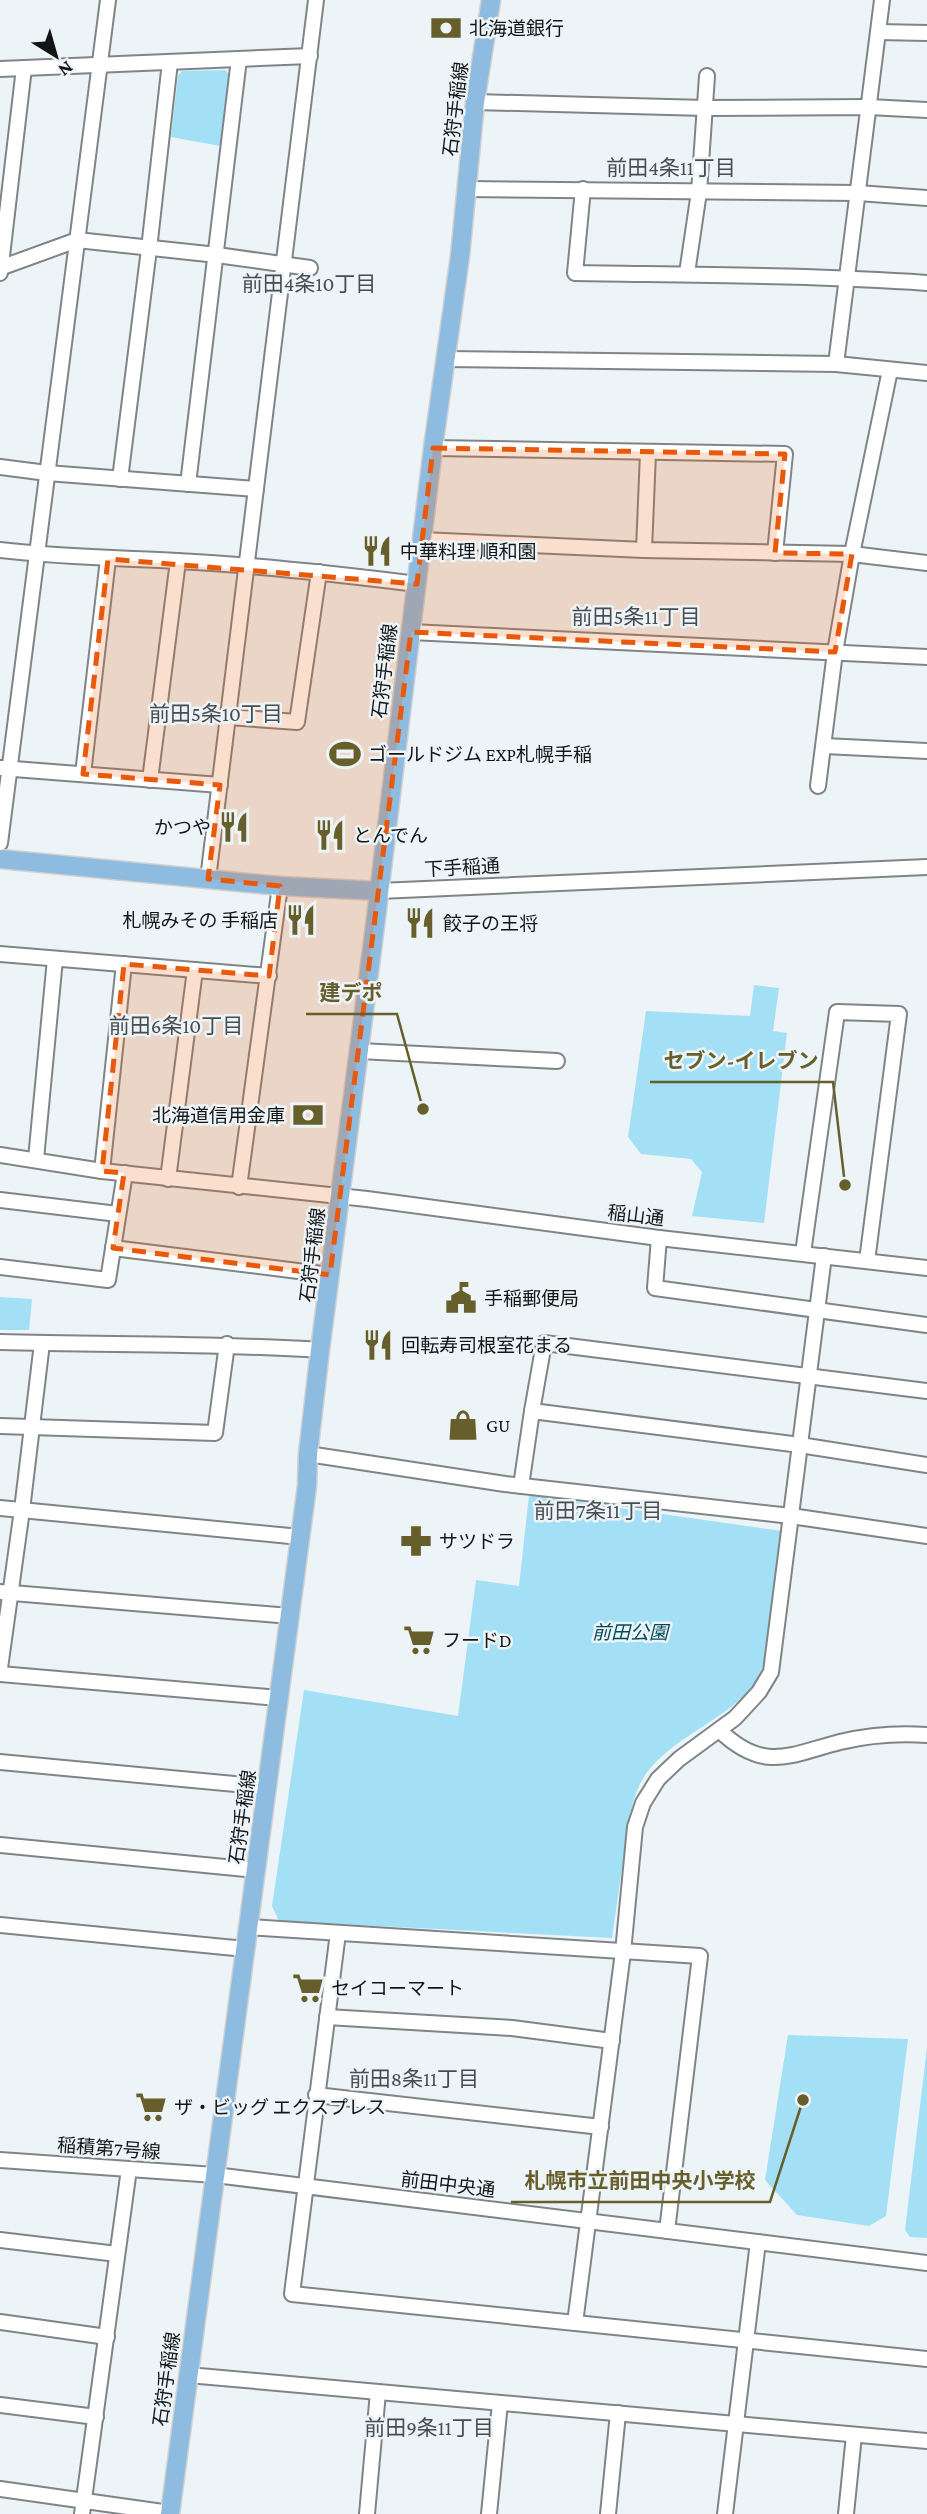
<svg xmlns="http://www.w3.org/2000/svg" width="927" height="2514" font-family="'Crimson Pro','Noto Sans JP',serif">
<rect width="100%" height="100%" fill="#edf4f7"/>
<!-- green -->
<g fill="#a3e0f6">
<path d="M225,70L230,75L220,146L171,137L178,76L182,71Z"/>
<path d="M754,985L779,988L773,1031L787,1033L764,1223L692,1216L702,1172L691,1159L641,1154L628,1137L646,1011L750,1016Z"/>
<path d="M0,1297L32,1299L29,1330H0Z"/>
<path d="M529,1495L782,1531L783,1542C778,1574 772,1660 755,1683C726,1723 660,1740 639,1786C630,1806 627,1831 624,1853C620,1882 616,1910 612,1938L279,1921L272,1906L304,1690L458,1716L476,1580L519,1586Z"/>
<path d="M788,2035L908,2039L886,2216L869,2226L797,2215L765,2180Z"/>
<path d="M927,2048V2238L910,2237L905,2230Z"/>
</g>
<g fill="none" stroke-linecap="round" stroke-linejoin="round">
<defs>
<g id="minor">
<path d="M878,32L927,33"/>
<path d="M0,69L310,56"/>
<path d="M475,102L706,108L869,107L927,110"/>
<path d="M466,189L858,193L927,198"/>
<path d="M583,189L575,273C693,275 810,275 927,283"/>
<path d="M0,268L77,240L217,255L310,268"/>
<path d="M0,273L24,68"/>
<path d="M687,273L699,192L707,76"/>
<path d="M445,359L836,364L927,373"/>
<path d="M836,364L882,0"/>
<path d="M433,448L785,454L775,553"/>
<path d="M0,467L47,473L256,489"/>
<path d="M120,479L149,249L170,62"/>
<path d="M188,484L239,59"/>
<path d="M422,540L644,550L852,554L927,563"/>
<path d="M0,550C59,557 117,558 177,561C257,565 337,574 417,584"/>
<path d="M644,550L648,453"/>
<path d="M411,632L927,657"/>
<path d="M228,717L297,722L319,572"/>
<path d="M824,746L927,751"/>
<path d="M1,768L220,785"/>
<path d="M83,774L108,559"/>
<path d="M150,780L178,561"/>
<path d="M818,786L835,652L852,554L890,370"/>
<path d="M0,843L108,0"/>
<path d="M208,879L316,0"/>
<path d="M379,891L927,867"/>
<path d="M0,954L269,976"/>
<path d="M359,1051L557,1061"/>
<path d="M0,1155L102,1171L367,1199L659,1238L927,1268"/>
<path d="M36,1159L55,959"/>
<path d="M102,1171L124,964"/>
<path d="M168,1179L195,970"/>
<path d="M239,1187L280,886"/>
<path d="M0,1200L118,1214"/>
<path d="M659,1238L655,1288L927,1325"/>
<path d="M113,1248L330,1275"/>
<path d="M803,1253L837,1012L899,1014L867,1261"/>
<path d="M0,1267L108,1280L125,1173"/>
<path d="M0,1342C107,1345 214,1343 320,1350"/>
<path d="M532,1411L544,1343L927,1391"/>
<path d="M0,1426L215,1433L227,1344"/>
<path d="M308,1454L505,1484L791,1516L927,1536"/>
<path d="M521,1486L532,1411L800,1445L927,1465"/>
<path d="M0,1508L300,1537"/>
<path d="M0,1592L290,1616"/>
<path d="M0,1668L22,1510L42,1343"/>
<path d="M0,1674L279,1698"/>
<path d="M719,1730C764,1773 789,1755 840,1742C869,1735 898,1733 927,1735"/>
<path d="M0,1762L267,1787"/>
<path d="M0,1845L256,1870"/>
<path d="M0,1925L245,1949"/>
<path d="M248,1927L700,1956L667,2231"/>
<path d="M338,1933L292,2294L927,2359"/>
<path d="M327,2017L512,2028L612,2041"/>
<path d="M316,2095L601,2127"/>
<path d="M0,2160L215,2175L927,2263"/>
<path d="M0,2240L117,2254"/>
<path d="M0,2322L107,2337"/>
<path d="M575,2323L623,1952L635,1827L643,1803L658,1779L679,1759L735,1718L759,1692L771,1672L824,1256"/>
<path d="M188,2375L927,2441"/>
<path d="M0,2405L96,2417"/>
<path d="M0,2489L170,2513"/>
<path d="M82,2514L129,2169"/>
<path d="M367,2514L378,2392"/>
<path d="M489,2514L500,2403"/>
<path d="M608,2514L618,2413"/>
<path d="M725,2514L758,2242"/>
<path d="M846,2514L854,2435"/>
</g>
<g id="major">
<path d="M0,859L280,886L379,891"/>
<path d="M170,2514L307,1486L308,1454L320,1350L375,926L433,448L460,256L475,102L491,0"/>
</g>
</defs>
<!-- minor casing -->
<use href="#minor" stroke="#7f8587" stroke-width="18"/>
<!-- major casing -->
<use href="#major" stroke="#d0d0d0" stroke-width="21"/>
<!-- minor -->
<use href="#minor" stroke="#fff" stroke-width="14"/>
<!-- major -->
<use href="#major" stroke="#8ebbe0" stroke-width="18"/>
</g>
<!-- marked area -->
<path fill="#e8590c" fill-opacity="0.2" stroke="#e8590c" stroke-width="5" stroke-dasharray="14 9" stroke-linejoin="round" d="M433,448L785,454L775,553L852,554L835,652L411,632L330,1275L113,1248L124,1173L102,1171L124,964L269,976L280,886L208,879L220,785L83,774L108,559L417,584Z"/>
<!-- icons -->
<defs>
<symbol id="bank-bare" viewBox="-9 -9 18 18"><path d="M-6-4H6V4H-6ZM0-2.3a2.3 2.3 0 1 0 0 4.6a2.3 2.3 0 1 0 0-4.6Z" fill="#665e2b" stroke="#edf4f7" stroke-width="2.5" paint-order="stroke"/></symbol>
<symbol id="restaurant-bare" viewBox="-9 -9 18 18"><path d="M-5-6h1v4h1v-4h1v4h1v-4h1v5L-1.5 .5V6h-2V.5L-5-1ZM5-6V6H3V1.5H1.5Q1.5-4 5-6Z" fill="#665e2b" stroke="#edf4f7" stroke-width="2.5" paint-order="stroke"/></symbol>
<symbol id="stadium-bare" viewBox="-9 -9 18 18"><path d="M0-5a6.5 5 0 1 0 0 10a6.5 5 0 1 0 0-10ZM-3.5-1.8h7v3.6h-7Z" fill="#665e2b" stroke="#edf4f7" stroke-width="2.5" paint-order="stroke"/></symbol>
<symbol id="civic-bare" viewBox="-9 -9 18 18"><path d="M-.6-6.5H3V-4.5H.6V-3L4-1V1h2V6H-6V1h2V-1L-.6-3ZM-1.2 2.5V6h2.4V2.5Z" fill="#665e2b" stroke="#edf4f7" stroke-width="2.5" paint-order="stroke"/></symbol>
<symbol id="shop-bare" viewBox="-9 -9 18 18"><path d="M-5-2.5h2.3a2.7 3.5 0 0 1 5.4 0H5L5.5 6h-11ZM-1.5-2.5h3a1.5 2.3 0 0 0-3 0Z" fill="#665e2b" stroke="#edf4f7" stroke-width="2.5" paint-order="stroke"/></symbol>
<symbol id="pharmacy-bare" viewBox="-9 -9 18 18"><path d="M-2-6h4v4h4v4h-4v4h-4v-4h-4v-4h4Z" fill="#665e2b" stroke="#edf4f7" stroke-width="2.5" paint-order="stroke"/></symbol>
<symbol id="supermarket-bare" viewBox="-9 -9 18 18"><path d="M-6-5.5h2.5l.6 2H6L4.5 2H-2.5L-4.4-4H-6ZM-1.5 3.2a1.3 1.3 0 1 0 .1 0ZM3 3.2a1.3 1.3 0 1 0 .1 0Z" fill="#665e2b" stroke="#edf4f7" stroke-width="2.5" paint-order="stroke"/></symbol>
</defs>
<g fill-rule="evenodd">
<use href="#bank-bare" x="424" y="6" width="44" height="44"/>
<use href="#restaurant-bare" x="355" y="529" width="44" height="44"/>
<use href="#stadium-bare" x="323" y="732" width="44" height="44"/>
<use href="#restaurant-bare" x="212" y="805" width="44" height="44"/>
<use href="#restaurant-bare" x="308" y="813" width="44" height="44"/>
<use href="#restaurant-bare" x="279" y="898" width="44" height="44"/>
<use href="#restaurant-bare" x="398" y="901" width="44" height="44"/>
<use href="#bank-bare" x="286" y="1093" width="44" height="44"/>
<use href="#civic-bare" x="439" y="1276" width="44" height="44"/>
<use href="#restaurant-bare" x="356" y="1323" width="44" height="44"/>
<use href="#shop-bare" x="441" y="1403" width="44" height="44"/>
<use href="#pharmacy-bare" x="394" y="1519" width="44" height="44"/>
<use href="#supermarket-bare" x="397" y="1618" width="44" height="44"/>
<use href="#supermarket-bare" x="286" y="1966" width="44" height="44"/>
<use href="#supermarket-bare" x="129" y="2085" width="44" height="44"/>
</g>
<g text-anchor="middle" stroke-width="5" stroke-linejoin="round" paint-order="stroke">
<!-- poi labels -->
<g font-size="19" fill="#131516" stroke="#edf4f7" text-anchor="start">
<text x="469" y="35">北海道銀行</text>
<text x="400" y="558">中華料理 順和園</text>
<text x="368" y="761">ゴールドジム EXP札幌手稲</text>
<text x="211" y="834" text-anchor="end">かつや</text>
<text x="353" y="842">とんでん</text>
<text x="278" y="927" text-anchor="end">札幌みその 手稲店</text>
<text x="443" y="930">餃子の王将</text>
<text x="285" y="1122" text-anchor="end">北海道信用金庫</text>
<text x="484" y="1305">手稲郵便局</text>
<text x="401" y="1352">回転寿司根室花まる</text>
<text x="486" y="1432">GU</text>
<text x="439" y="1548">サツドラ</text>
<text x="442" y="1647">フードD</text>
<text x="331" y="1995">セイコーマート</text>
<text x="174" y="2114">ザ・ビッグ エクスプレス</text>
</g>
<!-- street labels -->
<g font-size="19" fill="#131516" stroke="#edf4f7">
<text transform="translate(455 109) rotate(-83)" y="7">石狩手稲線</text>
<text transform="translate(384 671) rotate(-83)" y="7">石狩手稲線</text>
<text transform="translate(462 867) rotate(-3)" y="7">下手稲通</text>
<text transform="translate(636 1215) rotate(7)" y="7">稲山通</text>
<text transform="translate(312 1255) rotate(-83)" y="7">石狩手稲線</text>
<text transform="translate(242 1817) rotate(-82)" y="7">石狩手稲線</text>
<text transform="translate(109 2148) rotate(4)" y="7">稲積第7号線</text>
<text transform="translate(448 2184) rotate(7)" y="7">前田中央通</text>
<text transform="translate(166 2379) rotate(-82)" y="7">石狩手稲線</text>
</g>
<!-- park labels -->
<g font-size="19" font-style="italic" fill="#004a5c" stroke="#edf4f7">
<text x="630" y="1639">前田公園</text>
</g>
<!-- neighbourhood labels -->
<g font-size="21" fill="#474d4f" stroke="#edf4f7">
<text x="671" y="175">前田4条11丁目</text>
<text x="309" y="291">前田4条10丁目</text>
<text x="636" y="624">前田5条11丁目</text>
<text x="216" y="721">前田5条10丁目</text>
<text x="176" y="1033">前田6条10丁目</text>
<text x="598" y="1518">前田7条11丁目</text>
<text x="414" y="2086">前田8条11丁目</text>
<text x="429" y="2435">前田9条11丁目</text>
</g>
</g>
<!-- callouts -->
<path fill="none" stroke="#665e2b" stroke-width="2.5" d="M423 1109L397 1014H306M845 1185L833 1082H650M803 2100L770 2202H511"/>
<g fill="#665e2b" stroke="#edf4f7" stroke-width="2.5">
<circle cx="423" cy="1109" r="7"/>
<circle cx="845" cy="1185" r="7"/>
<circle cx="803" cy="2100" r="7"/>
</g>
<g font-size="21" text-anchor="middle" font-weight="bold" fill="#665e2b" stroke="#edf4f7" stroke-width="5" stroke-linejoin="round" paint-order="stroke">
<text x="351" y="1000">建デポ</text>
<text x="741" y="1068">セブン-イレブン</text>
<text x="640" y="2188">札幌市立前田中央小学校</text>
</g>
<!-- north arrow -->
<g transform="translate(56 56) rotate(143)" stroke="#edf4f7" stroke-width="5" paint-order="stroke">
<path d="M0-5L12 26L0 18L-12 26Z" fill="#131516"/>
<text y="-10" font-size="19" font-weight="bold" text-anchor="middle" fill="#131516">N</text>
</g>
</svg>
